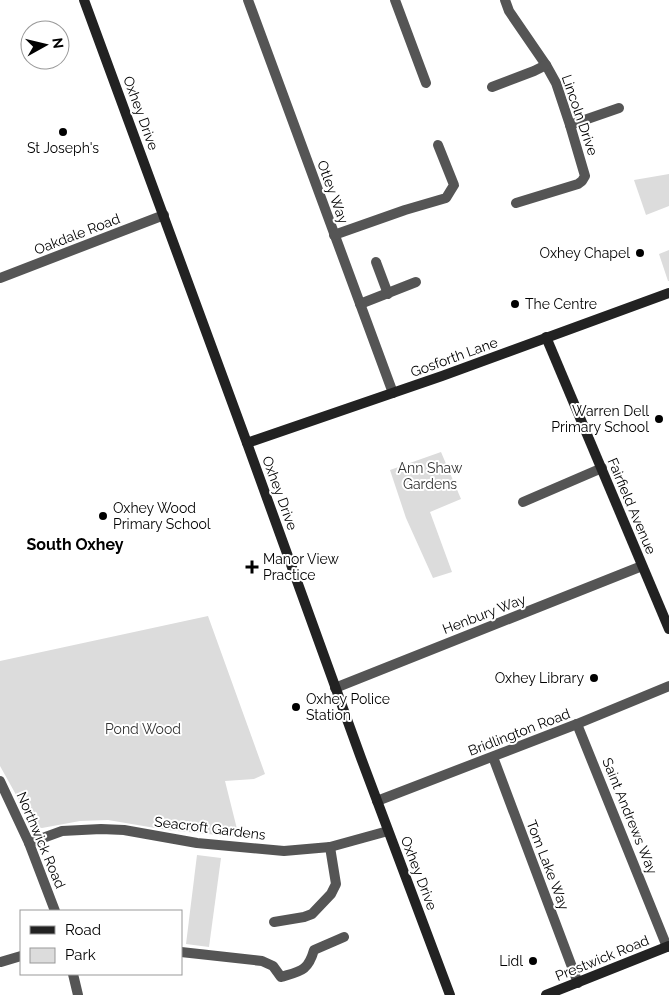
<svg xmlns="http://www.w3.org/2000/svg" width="669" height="995" font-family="Raleway,sans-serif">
<rect width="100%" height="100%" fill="#fff"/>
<!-- green -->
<g fill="#dcdcdc">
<path d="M669,174V206L646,215L634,180Z"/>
<path d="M669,250V281H668L659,254Z"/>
<path d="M441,452L461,499L430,512L452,572L433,578L406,518L390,470Z"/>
<path d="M208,616L265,774L254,779L225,781L239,837L167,830L108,820L80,821L42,828L34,827L0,766V661Z"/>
<path d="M197,855L221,858L209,947L186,944Z"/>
</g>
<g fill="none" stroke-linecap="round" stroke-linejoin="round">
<!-- street -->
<g stroke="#555" stroke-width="10">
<path d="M248,0L393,393"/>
<path d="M395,0L426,83"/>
<path d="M505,0L509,11L546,65L556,83L570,125L585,176L582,181L578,184L516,203"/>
<path d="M492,87L534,71L546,65"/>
<path d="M570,125L619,108"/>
<path d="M334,235L405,210L446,198L454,185L438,145"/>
<path d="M376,262L388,294"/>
<path d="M0,278L164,215"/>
<path d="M360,304L416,282"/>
<path d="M523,502L602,468"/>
<path d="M335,688L642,566"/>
<path d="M577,724L667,947"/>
<path d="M493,757L578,983"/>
<path d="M0,781L29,843L55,911"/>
<path d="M377,801L577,724L669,686"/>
<path d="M29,843L62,831L101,829L124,830L197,843L284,851L330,847L388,831"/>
<path d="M274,922L304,917L312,914L331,894L336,884L330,847"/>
<path d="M181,952L262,961L273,966L281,977C301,971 308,971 314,950L344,937"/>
<path d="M1,962L21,956"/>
<path d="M73,974L78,995"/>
</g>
<!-- secondary -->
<g stroke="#222" stroke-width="10">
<path d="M84,0L247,443L361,758L450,995"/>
<path d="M546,337L669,629"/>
<path d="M247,443L442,376L669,293"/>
<path d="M546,995L669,946"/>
</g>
</g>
<!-- markers -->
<g fill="#000" stroke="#fff" stroke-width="2">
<circle cx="63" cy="132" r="5"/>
<circle cx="640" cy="253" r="5"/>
<circle cx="515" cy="304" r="5"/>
<circle cx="659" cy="419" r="5"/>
<circle cx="103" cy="516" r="5"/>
<path d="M249.5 559.5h5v5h5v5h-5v5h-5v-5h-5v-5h5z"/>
<circle cx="594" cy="678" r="5"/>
<circle cx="296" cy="707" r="5"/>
<circle cx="533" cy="961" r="5"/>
</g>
<g text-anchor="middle" stroke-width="4" stroke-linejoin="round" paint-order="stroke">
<!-- street labels -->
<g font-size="14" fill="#000" stroke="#fff">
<text transform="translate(141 113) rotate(70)" y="5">Oxhey Drive</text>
<text transform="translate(580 115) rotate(71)" y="5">Lincoln Drive</text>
<text transform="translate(333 192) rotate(70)" y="5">Otley Way</text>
<text transform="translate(77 234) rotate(-21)" y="5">Oakdale Road</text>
<text transform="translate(454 357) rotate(-20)" y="5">Gosforth Lane</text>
<text transform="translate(280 493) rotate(70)" y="5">Oxhey Drive</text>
<text transform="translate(632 506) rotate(67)" y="5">Fairfield Avenue</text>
<text transform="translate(484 614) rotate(-21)" y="5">Henbury Way</text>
<text transform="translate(519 732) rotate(-21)" y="5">Bridlington Road</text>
<text transform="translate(630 816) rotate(68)" y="5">Saint Andrews Way</text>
<text transform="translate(210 828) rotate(7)" y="5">Seacroft Gardens</text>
<text transform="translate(41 840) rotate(67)" y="5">Northwick Road</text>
<text transform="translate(548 865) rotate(69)" y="5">Tom Lake Way</text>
<text transform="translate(419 873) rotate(69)" y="5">Oxhey Drive</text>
<text transform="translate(602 958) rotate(-22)" y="5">Prestwick Road</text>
</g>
<!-- poi labels -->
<g font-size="14" fill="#000" stroke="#fff" text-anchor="end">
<text x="63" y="153" text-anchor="middle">St Joseph's</text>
<text x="630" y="258">Oxhey Chapel</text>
<text x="525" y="309" text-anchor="start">The Centre</text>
<text x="649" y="416">Warren Dell<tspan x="649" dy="16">Primary School</tspan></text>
<text x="113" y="513" text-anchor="start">Oxhey Wood<tspan x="113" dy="16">Primary School</tspan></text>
<text x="263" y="564" text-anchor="start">Manor View<tspan x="263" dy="16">Practice</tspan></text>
<text x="584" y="683">Oxhey Library</text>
<text x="306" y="704" text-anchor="start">Oxhey Police<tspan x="306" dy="16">Station</tspan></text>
<text x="523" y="966">Lidl</text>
</g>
<!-- park labels -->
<g font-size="14" fill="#333" stroke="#fff">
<text x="430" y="473">Ann Shaw<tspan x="430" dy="16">Gardens</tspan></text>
<text x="143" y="734">Pond Wood</text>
</g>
<!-- quarter labels -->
<g font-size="16" font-weight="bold" fill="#000" stroke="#fff">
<text x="75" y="550">South Oxhey</text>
</g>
</g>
<!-- legend -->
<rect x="20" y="910" width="162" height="65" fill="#ffffff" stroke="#999999"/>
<rect x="30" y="926" width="25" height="8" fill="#222222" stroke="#999999"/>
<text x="65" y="935" font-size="15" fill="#000000">Road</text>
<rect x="30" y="948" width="25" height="15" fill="#dcdcdc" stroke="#999999"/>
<text x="65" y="960" font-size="15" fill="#000000">Park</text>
<!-- north arrow -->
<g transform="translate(45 45) rotate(82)"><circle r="24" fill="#ffffff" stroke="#999999"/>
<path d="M0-4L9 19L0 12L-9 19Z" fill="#000000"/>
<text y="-8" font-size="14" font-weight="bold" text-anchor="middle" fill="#000000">N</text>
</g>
</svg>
